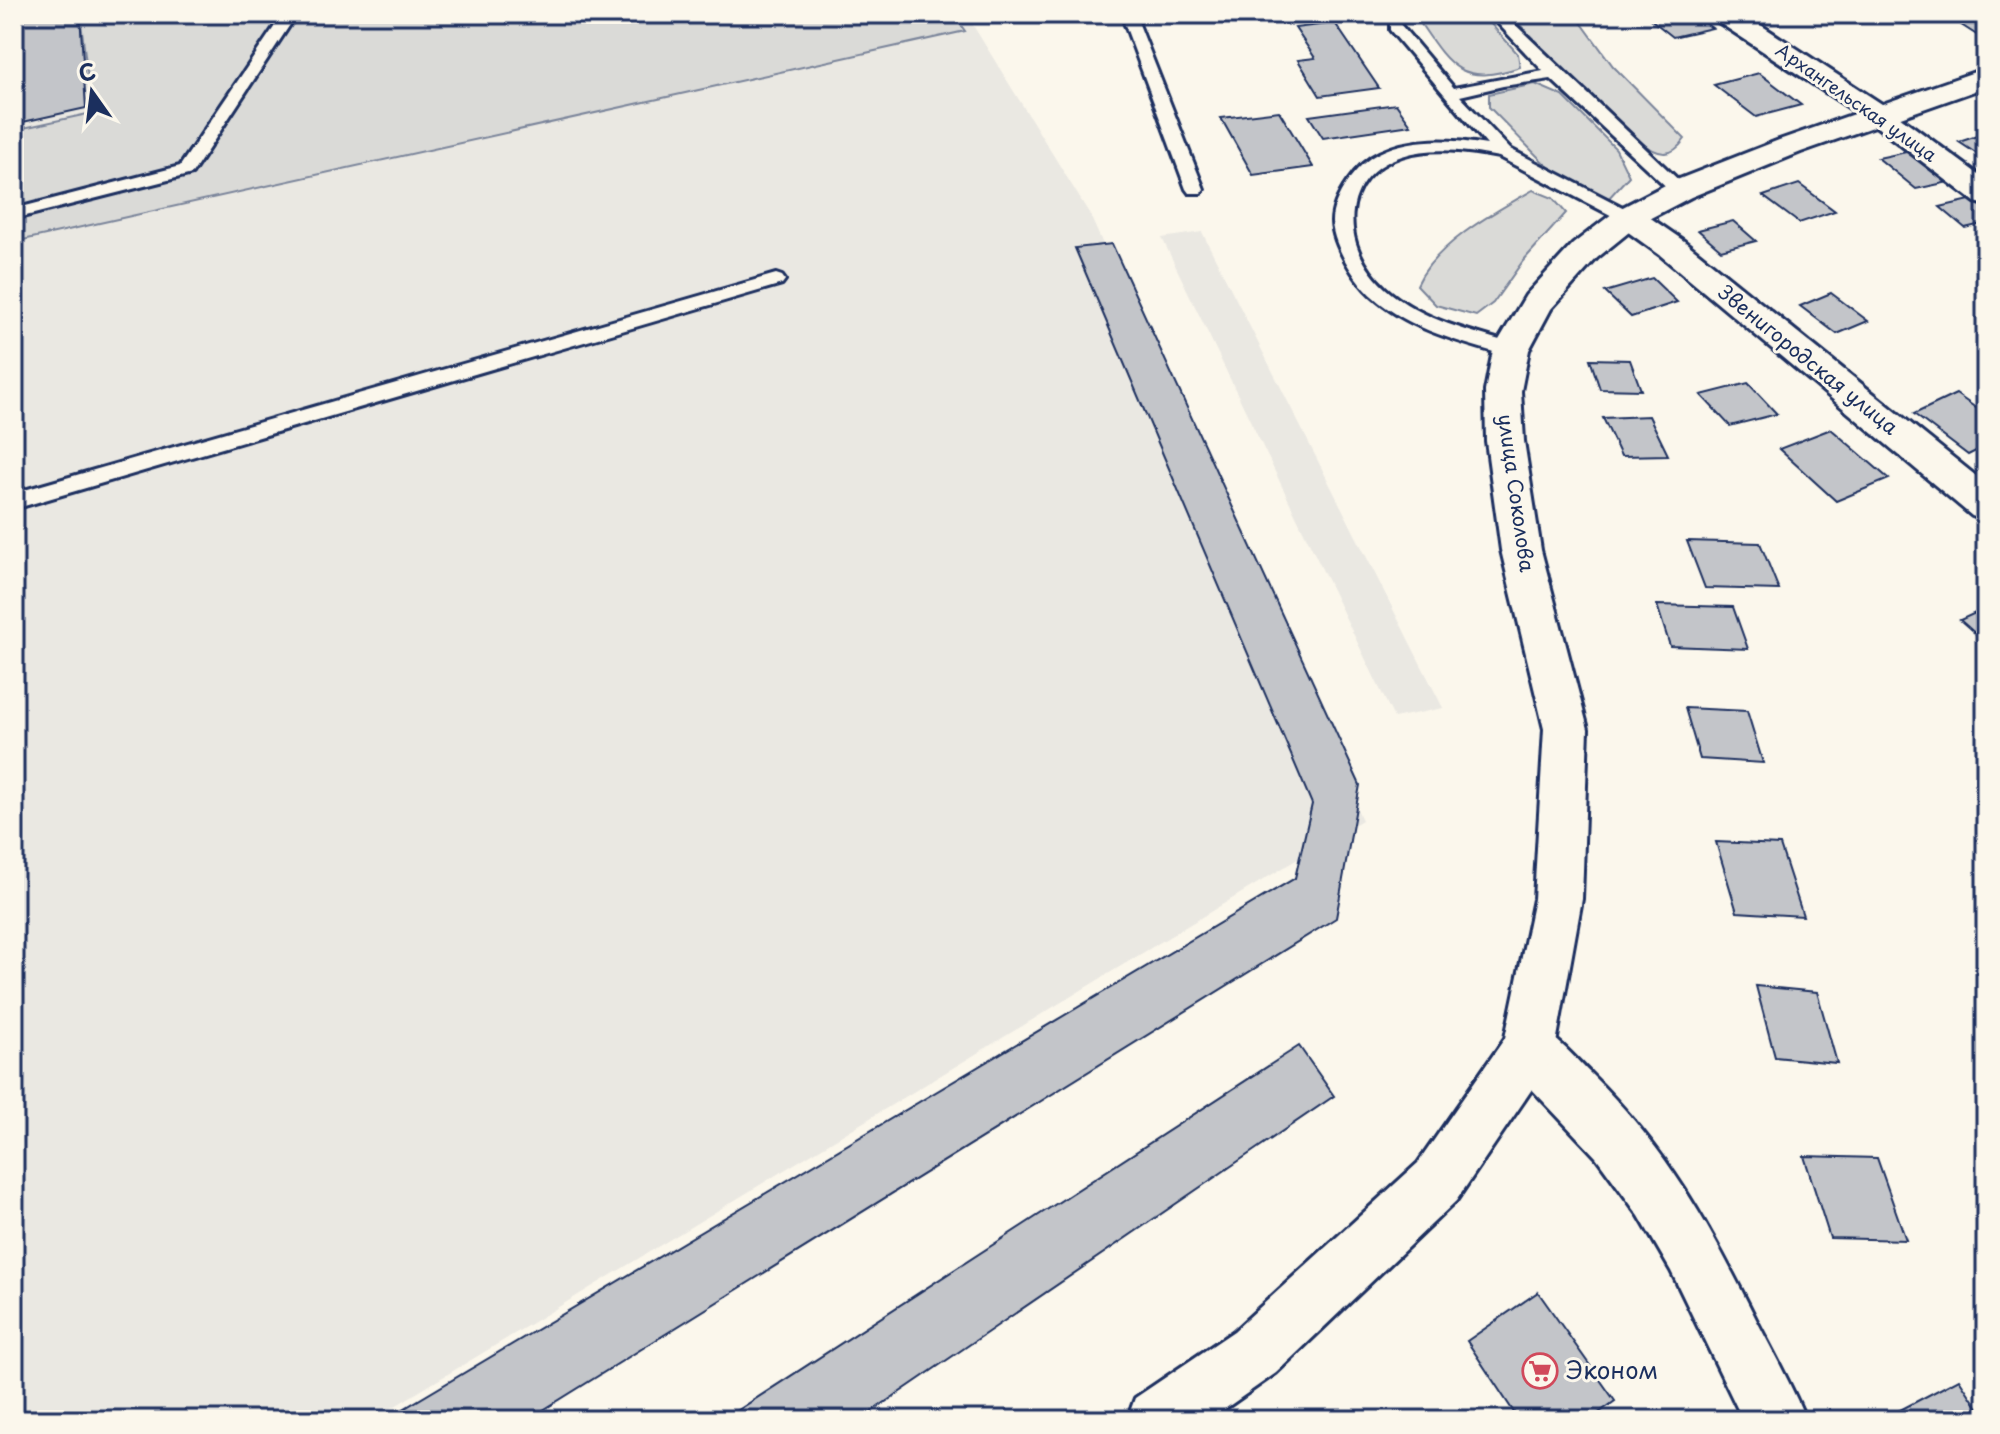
<svg xmlns="http://www.w3.org/2000/svg" width="2000" height="1434" font-family="'Playpen Sans',sans-serif">
<rect width="100%" height="100%" fill="#fbf7ec"/>
<filter id="ink" filterUnits="userSpaceOnUse"><feTurbulence type="fractalNoise" baseFrequency=".0125" numOctaves="2"/><feDisplacementMap in="SourceGraphic" scale="16" xChannelSelector="R" yChannelSelector="G"/><feConvolveMatrix kernelMatrix="1 2 1 2 8 2 1 2 1" color-interpolation-filters="sRGB"/></filter>
<g filter="url(#ink)">
<!-- built -->
<g fill="#eae8e2">
<path d="M14,14H966L1089,213L1362,820L372,1420H14Z"/>
<path d="M1202,232L1443,708L1394,718L1162,238Z"/>
</g>
<!-- green -->
<g fill="#dadad7" stroke="#7a849a" stroke-width="2">
<path d="M80,14H953L965,31L14,242V130L92,113Z"/>
<path d="M1414,14H1482L1518,54L1520,67C1457,88 1448,63 1414,14Z"/>
<path d="M1510,14H1575L1613,66L1685,139C1680,146 1674,153 1665,153C1635,155 1535,40 1510,14Z"/>
<path d="M1535,84L1563,96L1616,149L1629,176L1608,199H1588L1544,163L1489,107V94Z"/>
<path d="M1533,190L1553,198L1566,213L1523,261L1493,303L1476,316L1436,305L1417,285C1435,244 1494,212 1533,190Z"/>
</g>
<!-- building -->
<g fill="#c3c5c9" stroke="#1b2f5e" stroke-width="2">
<path d="M14,14H80L86,108L14,124Z"/>
<path d="M1644,14H1693L1712,28L1673,37Z"/>
<path d="M1986,14V41L1955,21L1984,14Z"/>
<path d="M1335,23L1379,88L1320,96L1298,60L1315,58L1295,28Z"/>
<path d="M1759,73L1801,105L1756,117L1714,85Z"/>
<path d="M1396,104L1411,125L1323,138L1309,116Z"/>
<path d="M1279,111L1313,167L1253,175L1221,118Z"/>
<path d="M1986,133V160L1959,142Z"/>
<path d="M1911,151L1949,182L1916,189L1878,158Z"/>
<path d="M1799,184L1835,211L1799,223L1763,196Z"/>
<path d="M1974,199L1986,209V223L1965,228L1940,207Z"/>
<path d="M1733,221L1756,241L1721,250L1698,230Z"/>
<path d="M1112,244L1360,785L1336,918L527,1420H385L1295,878L1312,804L1075,248Z"/>
<path d="M1652,278L1677,302L1631,317L1605,292Z"/>
<path d="M1831,293L1868,321L1837,334L1800,306Z"/>
<path d="M1590,359L1630,360L1641,390L1600,389Z"/>
<path d="M1748,383L1777,414L1730,426L1701,395Z"/>
<path d="M1956,394L1986,415V446L1968,455L1914,414Z"/>
<path d="M1649,416L1668,455L1621,456L1603,418Z"/>
<path d="M1831,429L1889,479L1836,501L1779,449Z"/>
<path d="M1687,541L1760,543L1779,590L1705,588Z"/>
<path d="M1657,605L1733,607L1748,649L1670,646Z"/>
<path d="M1986,608V643L1960,620Z"/>
<path d="M1685,708L1747,711L1763,763L1700,759Z"/>
<path d="M1716,842L1780,845L1803,916L1737,912Z"/>
<path d="M1756,986L1817,992L1837,1063L1775,1057Z"/>
<path d="M1299,1046L1334,1096L859,1420H723Z"/>
<path d="M1804,1156L1877,1158L1906,1240L1830,1238Z"/>
<path d="M1538,1292L1615,1401L1589,1420H1519L1467,1341Z"/>
<path d="M1959,1379L1986,1420L1885,1418Z"/>
</g>
<g fill="none" stroke-linecap="round" stroke-linejoin="round">
<defs>
<g id="lane">
<path d="M283,14H297L192,174L14,219V209L180,166Z"/>
<path d="M1121,14H1135L1204,189L1201,193H1189L1186,189Z"/>
<path d="M1489,14H1504L1689,190L1686,194H1674L1551,79L1503,86L1460,96L1510,149L1634,213L1637,217L1634,221H1622L1499,157C1468,151 1433,146 1402,156C1338,177 1340,247 1385,288C1420,320 1473,332 1518,345L1521,350L1518,355L1511,357C1464,343 1409,330 1372,296C1355,281 1333,245 1332,222C1332,197 1357,163 1379,153C1412,137 1451,139 1487,145L1390,30V24H1400L1454,88L1543,71Z"/>
<path d="M776,274L782,276L785,280L782,284L14,509V493Z"/>
</g>
<g id="street">
<path d="M1711,14H1744L1888,108L1986,180V205L1975,202L1868,120L1715,20Z"/>
<path d="M1628,207L1639,210L1684,241L1986,484V521L1972,516L1660,255L1617,224L1612,217L1617,210Z"/>
<path d="M1529,1023C1554,1033 1571,1054 1590,1073C1669,1151 1708,1223 1757,1321C1774,1354 1792,1386 1806,1420H1743L1671,1271L1639,1216L1596,1157L1511,1067L1503,1049L1511,1031Z"/>
</g>
<path id="secondary" d="M1986,68V87L1801,152L1691,197L1639,224L1597,258L1551,309L1529,350L1521,391L1524,441L1541,550L1588,729L1582,899L1555,1049L1547,1067L1456,1201L1276,1373L1209,1420H1127L1135,1398L1234,1331L1418,1163L1505,1038L1534,899L1544,729L1501,550L1486,441L1485,391L1493,350L1526,295L1573,244L1617,210L1669,183L1779,140Z"/>
</defs>
<!-- lane casing -->
<use href="#lane" stroke="#1b2f5e" stroke-width="6"/>
<!-- street casing -->
<use href="#street" stroke="#1b2f5e" stroke-width="6"/>
<!-- secondary casing -->
<use href="#secondary" stroke="#1b2f5e" stroke-width="6"/>
<!-- lane -->
<use href="#lane" fill="#fbf7ec" fill-rule="evenodd"/>
<!-- street -->
<use href="#street" fill="#fbf7ec" fill-rule="evenodd"/>
<!-- secondary -->
<use href="#secondary" fill="#fbf7ec" fill-rule="evenodd"/>
</g>
</g>
<!-- icons -->
<defs>
<symbol id="supermarket-ring" viewBox="-11 -11 22 22"><circle r="9.5" fill="#fbf7ec" stroke="#d1495b" stroke-width="1.5"/><path d="M-6-5.5h2.5l.6 2H6L4.5 2H-2.5L-4.4-4H-6ZM-1.5 3.2a1.3 1.3 0 1 0 .1 0ZM3 3.2a1.3 1.3 0 1 0 .1 0Z" fill="#d1495b"/></symbol>
</defs>
<g fill-rule="evenodd">
<use href="#supermarket-ring" x="1520" y="1351" width="40" height="40"/>
</g>
<g text-anchor="middle" stroke-width="6" stroke-linejoin="round" paint-order="stroke">
<!-- far-street labels -->
<g font-size="18" fill="#1b2f5e" stroke="#fbf7ec">
<text transform="translate(1856 103) rotate(35)" y="6">Архангельская улица</text>
</g>
<!-- street labels -->
<g font-size="20" fill="#1b2f5e" stroke="#fbf7ec">
<text transform="translate(1808 360) rotate(39)" y="7">Звенигородская улица</text>
<text transform="translate(1516 493) rotate(82)" y="7">улица Соколова</text>
</g>
<!-- near-poi labels -->
<g font-size="24" fill="#1b2f5e" stroke="#fbf7ec" text-anchor="start">
<text x="1566" y="1379">Эконом</text>
</g>
</g>
<!-- margin -->
<rect width="2000" height="1434" fill="none" stroke="#fbf7ec" stroke-width="48"/>
<rect x="24" y="24" width="1952" height="1386" fill="none" stroke="#1b2f5e" stroke-width="3" filter="url(#ink)"/>
<!-- north arrow -->
<g transform="translate(92 92) rotate(346)" stroke="#fbf7ec" stroke-width="6" paint-order="stroke">
<path d="M0-6L14 30L0 20L-14 30Z" fill="#1b2f5e"/>
<text y="-12" font-size="22" font-weight="bold" text-anchor="middle" fill="#1b2f5e">С</text>
</g>
</svg>
